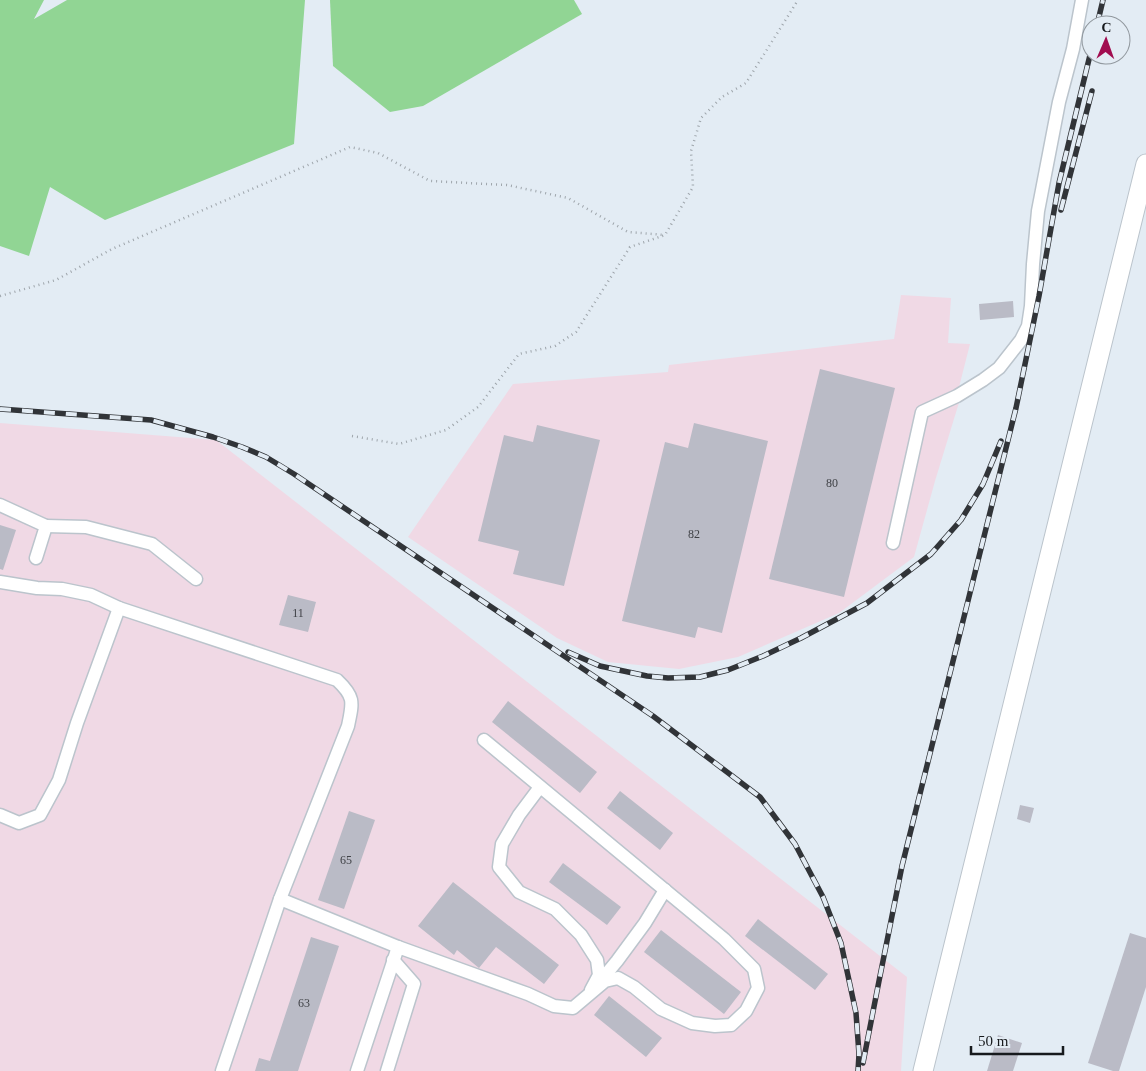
<svg xmlns="http://www.w3.org/2000/svg" width="1146" height="1071" font-family="Georgia,serif">
<rect width="100%" height="100%" fill="#e3ecf4"/>
<!-- industrial -->
<g fill="#f0d9e5">
<path d="M901,295L951,298L948,343L970,344L957,395L961,396L935,481L914,557L839,613L738,657L679,669L608,662L557,638L408,537L513,384L668,372L669,365L894,339Z"/>
<path d="M0,423L216,440L907,977L901,1071H0Z"/>
</g>
<!-- green -->
<g fill="#91d594">
<path d="M0,0H44L34,19L67,0H305L294,144L105,220L50,187L29,256L0,246Z"/>
<path d="M330,0H574L582,14L423,106L390,112L333,66Z"/>
</g>
<!-- building -->
<g fill="#babbc6">
<path d="M1013,301L1014,317L980,320L979,304Z"/>
<path d="M820,369L895,388L844,597L769,579Z"/>
<path d="M694,423L768,441L722,633L698,627L695,638L622,621L665,442L688,448Z"/>
<path d="M537,425L600,440L564,586L513,574L519,551L478,541L504,435L533,442Z"/>
<path d="M0,525L16,530L3,570L0,569Z"/>
<path d="M288,595L316,602L308,632L279,625Z"/>
<path d="M508,701L597,772L580,793L492,722Z"/>
<path d="M620,791L673,833L660,850L607,808Z"/>
<path d="M1020,805L1034,808L1030,823L1017,819Z"/>
<path d="M349,811L375,820L344,909L318,900Z"/>
<path d="M563,863L621,907L607,925L549,882Z"/>
<path d="M453,882L559,965L544,984L496,947L479,968L457,950L454,955L418,926Z"/>
<path d="M758,919L828,974L815,990L745,936Z"/>
<path d="M661,930L741,992L724,1014L644,952Z"/>
<path d="M1130,933L1146,938V987L1119,1071H1113L1088,1063Z"/>
<path d="M311,937L339,946L298,1071H255L259,1058L270,1061Z"/>
<path d="M609,996L662,1038L646,1057L594,1015Z"/>
<path d="M998,1035L1022,1043L1013,1071H987Z"/>
</g>
<g fill="none" stroke-linecap="round" stroke-linejoin="round">
<defs>
<g id="minor">
<path d="M0,505L46,526L36,558"/>
<path d="M46,526L86,527L152,544L196,579"/>
<path d="M893,543L922,412L957,396L983,380L999,368L1021,340L1028,326L1031,306L1033,264L1038,211L1059,102L1073,49L1082,0"/>
<path d="M0,582L37,588L62,589L91,595L119,608L337,680C355,697 353,702 348,726L280,899L222,1071"/>
<path d="M540,787L519,815L502,844L499,867L519,892L555,909L581,935L597,960L599,975L591,990"/>
<path d="M0,815L19,823L40,815L59,780L77,723L119,608"/>
<path d="M280,899L398,947"/>
<path d="M597,985L617,961L645,923L665,890"/>
<path d="M357,1071L398,947L528,994L554,1006L573,1008L605,981L618,978L634,987L661,1009L692,1023L715,1026L731,1025L746,1011L758,988L754,969L724,939L484,740"/>
<path d="M387,1071L414,984L393,960"/>
</g>
<path id="highway" d="M923,1071L1146,164"/>
</defs>
<!-- minor casing -->
<use href="#minor" stroke="#bbc4cc" stroke-width="15"/>
<!-- highway casing -->
<use href="#highway" stroke="#bbc4cc" stroke-width="21"/>
<!-- path -->
<g stroke="#9ea5ab" stroke-width="2.5" stroke-dasharray="1 4" stroke-linecap="butt">
<path d="M0,296L56,280L112,249L350,147L378,153L430,181L507,185L568,198L628,232L665,235"/>
<path d="M352,436L399,444L446,430L478,407L519,354L555,346L576,332L630,247L665,235L693,187L691,151L701,118L722,97L746,83L798,0"/>
</g>
<!-- minor -->
<use href="#minor" stroke="#fff" stroke-width="12"/>
<!-- highway -->
<use href="#highway" stroke="#fff" stroke-width="19"/>
<defs>
<g id="rail">
<path d="M1097,25L1103,0"/>
<path d="M1061,210L1092,91"/>
<path d="M0,409L151,420L213,437L242,447L266,457L294,474L653,716L760,797L795,844L823,897L841,943L856,1013L859,1054L858,1071"/>
<path d="M568,652L600,666L647,676L668,678L700,677L728,670L763,656L801,638L867,603L931,554L961,520L983,484L1001,441"/>
<path d="M863,1063L879,981L902,866L1016,408L1039,296L1059,183L1091,51"/>
</g>
</defs>
<!-- rail casing -->
<use href="#rail" stroke="#313438" stroke-width="5.5"/>
<!-- rail -->
<use href="#rail" stroke="#e3ecf4" stroke-width="4" stroke-dasharray="11" stroke-linecap="butt"/>
</g>
<g text-anchor="middle" stroke-width="4" stroke-linejoin="round" paint-order="stroke">
<!-- number labels -->
<g font-size="12" fill="#404247">
<text x="832" y="487">80</text>
<text x="694" y="538">82</text>
<text x="298" y="617">11</text>
<text x="346" y="864">65</text>
<text x="304" y="1007">63</text>
</g>
</g>
<!-- north arrow -->
<g transform="translate(1106 40) rotate(2)"><circle r="24" fill="#e3ecf4" stroke="#91989e"/>
<path d="M0-4L9 19L0 12L-9 19Z" fill="#a10c4f"/>
<text y="-8" font-size="14" font-weight="bold" text-anchor="middle" fill="#171a1d">С</text>
</g>
<!-- scale -->
<path d="M971 1046v8h92v-8" fill="none" stroke="#171a1d" stroke-width="2.5"/>
<text x="978" y="1046" font-size="15" fill="#171a1d" stroke="#e3ecf4" stroke-width="4" paint-order="stroke">50 m</text>
</svg>
